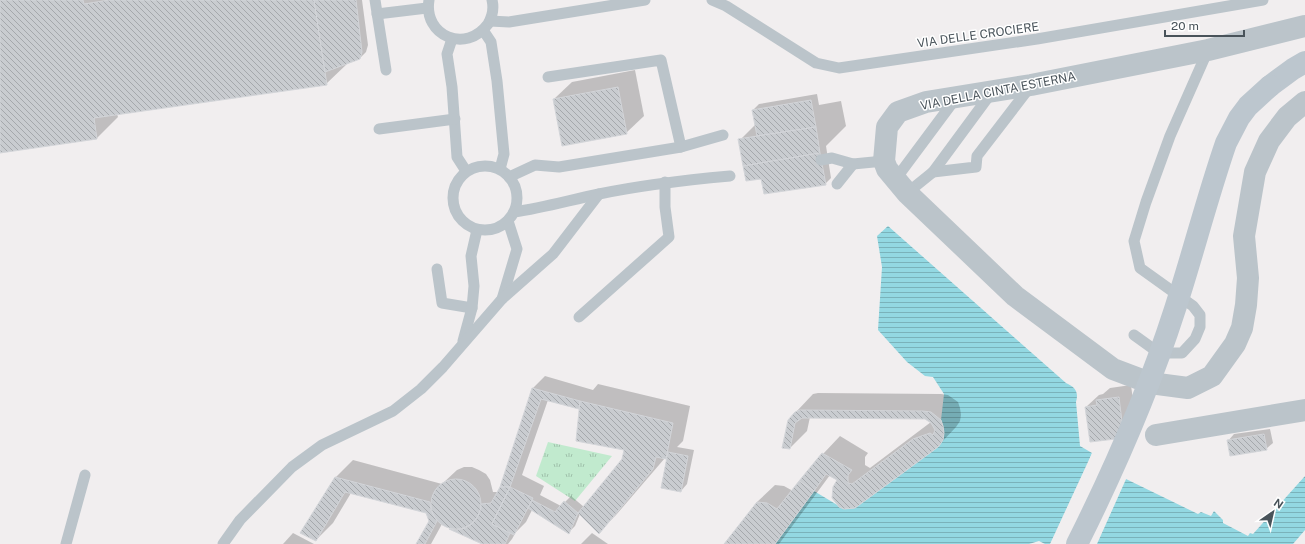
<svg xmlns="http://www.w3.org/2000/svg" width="1305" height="544" font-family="'Public Sans',sans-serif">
<defs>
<pattern id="grass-tufts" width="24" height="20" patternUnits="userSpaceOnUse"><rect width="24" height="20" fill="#c1eace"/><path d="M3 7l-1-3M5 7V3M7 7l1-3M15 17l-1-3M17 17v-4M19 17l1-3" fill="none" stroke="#9fc0aa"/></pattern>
<pattern id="water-rules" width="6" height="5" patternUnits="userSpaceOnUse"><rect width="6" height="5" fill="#93d8e2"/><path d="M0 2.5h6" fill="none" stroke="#7ab2ba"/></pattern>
<pattern id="building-back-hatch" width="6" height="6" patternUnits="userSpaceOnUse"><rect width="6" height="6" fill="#c9ccd0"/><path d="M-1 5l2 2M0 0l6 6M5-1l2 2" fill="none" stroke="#a5a8ac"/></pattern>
</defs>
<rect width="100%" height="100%" fill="#f1eeef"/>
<!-- grass -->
<path fill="url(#grass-tufts)" d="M548,442L612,456L575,501L536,476Z"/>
<!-- water -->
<path fill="url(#water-rules)" d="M888,226L1066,383C1075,387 1079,392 1076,402L1080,446L1092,453L1089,461L1198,514L1201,512L1211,516L1214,511L1223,520V523L1248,536L1250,533L1253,534L1305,476V530L1293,544H1045L1039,541L1029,544H775L814,491L844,509L855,508L934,450L939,446L943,440L944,433L943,426L941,420L944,394L933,377L925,376L907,362L878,330L882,267L877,236Z"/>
<!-- pier -->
<path fill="#f1eeef" d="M1093,451L1094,453L1091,460L1127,477L1097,544H1050Z"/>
<!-- shadow -->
<g fill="#0003" fill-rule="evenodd">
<path d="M0,0H362L368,45L366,52L360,58L348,63L326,84L117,114L118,117L96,139L0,152Z"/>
<path d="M635,70L644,116L626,133L554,99L572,82Z"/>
<path d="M817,94L819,105L841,101L846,126L826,146L831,178L825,184L762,177L740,140L756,124L753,110L759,104Z"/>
<path d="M545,376L593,390L598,384L690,406L683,441L677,447L694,450L687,484L681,491L667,458H665L616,515L599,532L580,514L575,526L569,532L532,510L526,522L516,532L512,539L508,544H484L442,524L431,544H418L430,521L427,512L351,493L333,523L316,540L335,478L353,460L442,484L457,470L464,467H472L479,470L486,474L490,480L493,492H499L501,487L533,388ZM548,400L578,408L580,406L625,450L623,460L584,507L571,496L561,506L540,495L544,486L522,475Z"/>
<path d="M1131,385L1136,424L1123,437L1086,407L1099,395L1103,394L1110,388Z"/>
<path d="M818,393L941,394L948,395L958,402L960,408L961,415L960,421L956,427L939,445L833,498L838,480L830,475L779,544H725L757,502L775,485L784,486L793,491L823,454L840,436L868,453L865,457V465L870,468L931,422L925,418L810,417L807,431L790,448L796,412L813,394Z"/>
<path d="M1270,429L1273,443L1266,449L1228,441L1234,434Z"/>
<path d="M293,533L314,544H283Z"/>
<path d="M592,533L608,544H581Z"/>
</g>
<!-- building -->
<g fill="url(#building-back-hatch)" stroke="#d3d5d9">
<path d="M0,0H83L84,4L109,0H314L327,85L94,118L97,139L0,153Z"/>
<path d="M314,0H356L362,52L360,59L325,72Z"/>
<path d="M618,87L627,134L562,146L553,99Z"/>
<path d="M811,100L816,127L757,136L752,110Z"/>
<path d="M816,127L820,153L743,166L738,139Z"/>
<path d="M820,153L826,185L764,194L761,179L746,181L743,166Z"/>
<path d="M532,388L580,401L579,409L541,399L510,487H500Z"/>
<path d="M1119,397L1124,438L1090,442L1085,407L1097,405L1096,400Z"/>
<path d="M580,401L673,423L666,459L656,457L653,469L599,534L578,513L622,459L624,450L576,441Z"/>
<path d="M800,410L923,411L931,412L941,420L943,426L944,433L943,440L939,446L934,450L855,508L844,509L839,507L832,498L833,487L837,480L826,474L814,491L799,481L822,453L852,470L848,475V483L852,484L913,439L930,433L933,435L935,430L931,423L925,419L802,418L795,423L790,449L782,448L788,420L795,412Z"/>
<path d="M1264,434L1267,450L1230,456L1227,440Z"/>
<path d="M668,452L688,456L681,492L661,488Z"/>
<path d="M335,477L430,502L431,511L437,521L425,544H416L429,521L426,513L345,492L316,541L300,533Z"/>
<circle cx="456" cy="504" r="25"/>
<path d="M799,481L814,491L775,544H724L757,502L767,503L777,509Z"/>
<path d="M500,487H510L492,524L510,533L505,544H482L449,529L457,530L466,528L473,523L478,516L481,508V504L491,503Z"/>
<path d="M510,487L533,498L514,535L492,524Z"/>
<path d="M532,500L555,512L564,501L578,513L569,534L528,508Z"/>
</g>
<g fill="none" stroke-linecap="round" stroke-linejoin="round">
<!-- lane -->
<g stroke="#bbc4ca" stroke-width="11">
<path d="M375,0L386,70"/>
<path d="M429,0C423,36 466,54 488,24C492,17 494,8 492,0"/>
<path d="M712,0L726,6L816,63L839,68L1037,39L1263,0"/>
<path d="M377,14L427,8"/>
<path d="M490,21L509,22L645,0"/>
<path d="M483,30L491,42L497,81L504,154L500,169"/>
<path d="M452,39L447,54L452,87L457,157L466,171"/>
<path d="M548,77L661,60L681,147"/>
<path d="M379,129L455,119"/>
<path d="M821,160L832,158L853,164L884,161"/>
<circle cx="485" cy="198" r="32"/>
<path d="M933,172L976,167L977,156L1030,87"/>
<path d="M509,177L535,165L559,167L681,147L723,135"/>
<path d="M895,180L956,98"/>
<path d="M837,184L853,164"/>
<path d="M907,193L933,172L992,92"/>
<path d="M514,212C543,208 570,200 599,194C642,185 686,180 730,176"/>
<path d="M437,269L442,303L472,308"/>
<path d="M502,299L517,249L508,221"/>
<path d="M579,317L669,237L665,207V182"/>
<path d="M1134,335L1159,353H1182L1195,339L1200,327V315L1193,306L1140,268L1134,241L1146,202L1170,136L1208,50"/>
<path d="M463,341L472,308L474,286L471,256L477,230"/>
<path d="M66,544L85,475"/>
<path d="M223,544L240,520L292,467L322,445L393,411L421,389L443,367L502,299L553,254L599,194"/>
</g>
<!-- street -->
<g stroke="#bbc4ca" stroke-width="22">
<path d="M1305,26L1208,50L1031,85L926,102L898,112L887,127L884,161L887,169L907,193L1015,296L1113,369L1150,383L1188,388L1212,376L1235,344L1242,328L1246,305L1248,278L1244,236L1255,172L1269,141L1287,117L1305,102"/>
<path d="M1156,435L1305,410"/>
</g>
<!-- secondary -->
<path stroke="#bcc6ce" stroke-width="22" d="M1270,86L1293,69L1305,62"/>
<!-- secondary-bridge -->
<path stroke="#bcc6ce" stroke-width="22" d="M1077,544C1115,468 1149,390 1175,309C1193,254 1207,198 1226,143L1239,118L1248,106L1270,86"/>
</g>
<g text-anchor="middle" stroke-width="3" stroke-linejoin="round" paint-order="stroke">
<!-- street labels -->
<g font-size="12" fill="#49535a" stroke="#fff">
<text transform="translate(978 35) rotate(-8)" y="4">VIA DELLE CROCIERE</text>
<text transform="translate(998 91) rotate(-11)" y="4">VIA DELLA CINTA ESTERNA</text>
</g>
</g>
<!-- north arrow -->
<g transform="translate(1273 512) rotate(34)" stroke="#ffffff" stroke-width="3" paint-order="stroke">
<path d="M0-3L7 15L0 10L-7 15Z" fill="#49535a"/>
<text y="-6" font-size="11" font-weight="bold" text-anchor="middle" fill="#49535a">N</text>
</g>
<!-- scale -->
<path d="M1165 30v6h79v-6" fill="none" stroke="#49535a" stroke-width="2"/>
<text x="1171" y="30" font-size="12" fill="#49535a" stroke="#ffffff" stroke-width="3" paint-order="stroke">20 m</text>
</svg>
